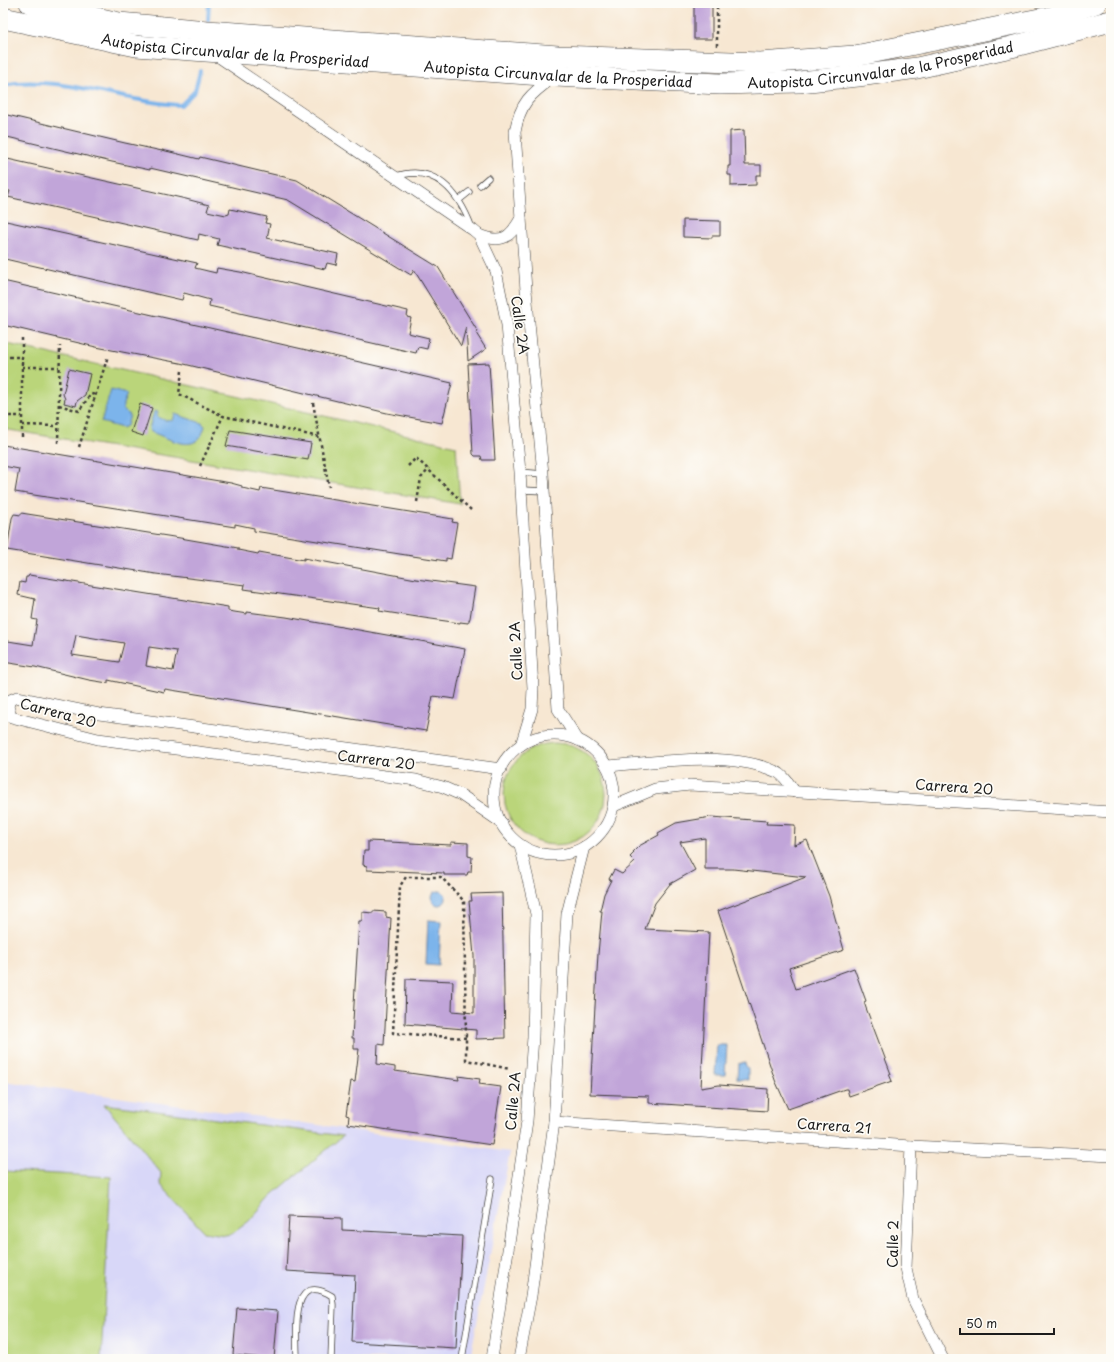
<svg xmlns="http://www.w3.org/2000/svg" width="1114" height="1362" font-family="'Playpen Sans',sans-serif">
<rect width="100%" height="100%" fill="#fdfcf7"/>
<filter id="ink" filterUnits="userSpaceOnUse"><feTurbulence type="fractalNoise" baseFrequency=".025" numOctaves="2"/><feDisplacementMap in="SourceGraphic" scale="8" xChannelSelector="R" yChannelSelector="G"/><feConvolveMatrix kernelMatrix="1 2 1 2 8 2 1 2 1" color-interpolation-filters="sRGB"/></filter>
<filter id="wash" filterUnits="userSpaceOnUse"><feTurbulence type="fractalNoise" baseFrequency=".012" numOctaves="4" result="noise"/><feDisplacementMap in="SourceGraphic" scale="16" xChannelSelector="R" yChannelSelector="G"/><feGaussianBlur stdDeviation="0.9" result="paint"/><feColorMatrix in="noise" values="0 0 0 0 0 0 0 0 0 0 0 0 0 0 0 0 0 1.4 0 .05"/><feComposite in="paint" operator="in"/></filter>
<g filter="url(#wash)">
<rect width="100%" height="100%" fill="#f7e7d2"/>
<!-- built -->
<path fill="#d8d7f8" d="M3,1081L510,1152L470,1359H3Z"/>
<!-- green -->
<g fill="#bad57a" stroke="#6b784b">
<path d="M3,343L456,446L460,504L3,429Z"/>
<circle cx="555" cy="794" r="51"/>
<path d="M104,1104L343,1136L271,1196L249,1221L232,1234L225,1235L204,1232L160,1184L161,1173Z"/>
<path d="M3,1171L111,1177L101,1359H3Z"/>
</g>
<!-- water -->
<g fill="#7bb4eb" stroke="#4c6884">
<path d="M111,390L127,394L123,404V410L130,415L127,426L122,428L101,422Z"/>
<path d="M154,411L158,412L157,416C161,419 168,422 173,420L175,414L202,423L205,426C198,457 171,439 151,432L149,429Z"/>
<circle cx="439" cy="898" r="7"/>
<path d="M428,920L441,921L439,965L426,964Z"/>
<path d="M717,1045H727L725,1075H715Z"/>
<path d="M744,1062L748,1069V1080L737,1079L738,1064Z"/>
</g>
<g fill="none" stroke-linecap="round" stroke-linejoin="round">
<!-- stream -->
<g stroke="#7bb4eb" stroke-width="4">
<path d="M208,20L209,3"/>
<path d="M3,85C58,74 124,103 181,105L195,91L200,71"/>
</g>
</g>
<g id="blocks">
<!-- building -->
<g fill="#c1a5d9" fill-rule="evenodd">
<rect x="694" y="3" width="18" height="36"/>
<path d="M3,114L125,143L162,151V150L199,159L200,157L297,180L438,267L478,332L476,333L486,349L468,361L466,327L461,346L414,270L411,275L288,200L150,168V170L112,162L3,136Z"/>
<path d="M744,130L745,165H761V175H756V185L731,186V175H728V166H730V131Z"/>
<path d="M3,158L186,199L209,205L207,211L226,215L229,214L230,209L267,217L265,223L270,224L267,238L338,254L336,265L327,263L325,269L217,245L219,239L199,234L198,240L8,197L10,191L3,189Z"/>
<path d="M683,220L720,221V236H712V238L683,237Z"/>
<path d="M6,221L197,263L195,268L216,273L217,268L240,272L408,311L407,317L411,318L408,333L429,338L427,349L418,347L416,353L209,306L210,300L184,293L182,300L5,259L6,254L4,253L7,239L3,238V226H5Z"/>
<path d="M3,281L452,383L442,423L387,413L180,363L96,347L3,325Z"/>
<path d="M489,363L495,460H482L481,456H475L473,454L468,364Z"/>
<path d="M69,369L90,374L85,395L77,401L76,406L64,403L65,399L63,394Z"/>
<path d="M140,404L152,408L143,436L131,432Z"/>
<path d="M230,430L311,443L308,460L226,446Z"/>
<path d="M3,445L231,483L242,486V488L260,492L261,488L453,519L452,522L457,523L451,559L446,558V561L406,555L254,531V528L235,524V527L15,492L19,469L3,466Z"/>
<path d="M21,513L180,538L238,548V550L258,554L259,552L304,560V558L416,579L475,587L470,618L468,623L460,622V623L424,618L379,611L380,608L244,589L245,585L156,574L7,550L12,518L14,514L21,515Z"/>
<path d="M29,575L228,607V611L247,614V612L286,617L465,649L455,699L433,696L426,731L165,689L164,692L108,680V683L89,680L35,667L3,662V648H5L6,642L8,641L33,645L37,620L32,619L35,599L18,595L20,582L25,583L26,577H28ZM76,635L124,643L119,662L72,655ZM149,647L177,651L173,671L146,666Z"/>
<path d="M711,817L767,821L766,824L795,825L794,845L807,840L829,896L844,950L789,968L796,989L854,968L866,1001L864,1002L866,1008L891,1074H889L892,1081L849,1096L847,1089H845L788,1109L775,1080L718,911L806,877L733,869H705V838L680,842L695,870L670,884L655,903L645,929L709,932L701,1088L719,1085L768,1089L767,1111L649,1103V1096L590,1094L598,954L602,911H600L604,894L611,880L609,879L614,870L622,874L635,862L630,857L634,853L633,852L639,846L659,835L658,833L676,823Z"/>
<path d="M368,841L451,845V842L468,843V856L472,857L471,872H468L467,875H444V873L367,870V866L363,865L364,851H368Z"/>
<path d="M502,893L505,1038L476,1039V1030L405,1024L406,979L453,981L452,1011L474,1013V956L469,901H472L471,894Z"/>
<path d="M373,911L386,912V917L391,918L384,1045L378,1044L377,1064L395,1067V1071L459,1080L458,1076L480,1079L479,1084L501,1087L492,1145L348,1124L349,1116L346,1115L351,1081L355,1082L359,1049H354V1038H352L359,921H362V912L373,913Z"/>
<path d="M289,1216L342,1218V1230L462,1236L456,1348L352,1342L355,1275L286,1271Z"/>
<path d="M237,1308L278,1311L274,1359L233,1355Z"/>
</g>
</g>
</g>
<g filter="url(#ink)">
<use href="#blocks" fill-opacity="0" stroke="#3d3a37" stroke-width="1"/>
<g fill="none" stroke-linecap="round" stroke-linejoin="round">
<defs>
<g id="lane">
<path d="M394,177C435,162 459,193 472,228"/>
<path d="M480,185L488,178"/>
<path d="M459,200L469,192"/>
<path d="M520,472L543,474"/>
<path d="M522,490L544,491"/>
<path d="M297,1359C297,1335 289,1269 332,1296L333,1305L331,1359"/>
<path d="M462,1359L492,1179"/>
</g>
<g id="street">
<path d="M216,55L473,230L479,235L496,271L507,325L520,472L533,688L532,709L521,745"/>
<path d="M554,77C530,94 520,103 515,132L526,290L543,474L558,709L578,740"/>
<path d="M479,235C502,244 510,238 521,218"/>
<circle cx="554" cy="795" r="60"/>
<path d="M607,766C657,762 730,750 777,772C784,775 791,786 795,792"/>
<path d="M501,769L99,714L17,697L10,700L8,706L11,717L98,739L416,780L443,787L461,795L502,823"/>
<path d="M614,806L655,789L690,785L1111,812"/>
<path d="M554,1122L911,1146L1111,1156"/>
<path d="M911,1146L906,1268L913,1299L943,1359"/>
<path d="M492,1359L527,1121L533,1037L536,914L520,845"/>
<path d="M519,1359L531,1296L554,1122L567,914L584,847"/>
</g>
<g id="highway">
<path d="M30,3L119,23L207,31L558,56L760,63L855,56L1055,16L1096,3"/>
<path id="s1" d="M3,18L136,46L555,76L720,84L799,82L858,76L917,68L1011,47L1111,21"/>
</g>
</defs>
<!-- lane casing -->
<use href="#lane" stroke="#3d3a37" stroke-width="7"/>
<!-- street casing -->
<use href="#street" stroke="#3d3a37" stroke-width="12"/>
<!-- highway casing -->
<use href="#highway" stroke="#3d3a37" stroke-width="22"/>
<!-- path -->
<g stroke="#3d3a37" stroke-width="2.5" stroke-dasharray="3 3" stroke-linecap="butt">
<path d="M717,46V3"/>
<path d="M22,338V437"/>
<path d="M3,357H22"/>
<path d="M22,367H59"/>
<path d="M182,371L179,394L223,416"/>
<path d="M313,403L329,487"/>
<path d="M59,405L79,411L91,394L96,395"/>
<path d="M3,416H22"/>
<path d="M22,425L58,426"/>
<path d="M58,443L60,346"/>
<path d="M79,447L108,356"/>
<path d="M200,466L223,416L319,437"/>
<path d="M408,466L416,458L471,510"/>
<path d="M417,502L421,478L429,469"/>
<path d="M466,1038L393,1033L400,886L406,877H441L464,901L466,1038V1060L510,1069"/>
</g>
<!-- lane -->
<use href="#lane" stroke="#fff" stroke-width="5.5"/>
<!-- street -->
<use href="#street" stroke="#fff" stroke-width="11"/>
<!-- highway -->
<use href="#highway" stroke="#fff" stroke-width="21"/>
</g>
</g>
<g text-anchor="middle" stroke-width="3.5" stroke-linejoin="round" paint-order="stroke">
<!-- street labels -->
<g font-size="14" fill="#1c1c1c" stroke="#fdfcf7">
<text dy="5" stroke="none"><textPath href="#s1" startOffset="235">Autopista Circunvalar de la Prosperidad</textPath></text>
<text dy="5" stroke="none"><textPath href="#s1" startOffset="883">Autopista Circunvalar de la Prosperidad</textPath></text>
<text dy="5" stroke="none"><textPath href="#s1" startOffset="559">Autopista Circunvalar de la Prosperidad</textPath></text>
<text transform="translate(520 325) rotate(82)" y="5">Calle 2A</text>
<text transform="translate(516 651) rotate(-93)" y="5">Calle 2A</text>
<text transform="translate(58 713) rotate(15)" y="5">Carrera 20</text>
<text transform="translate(376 760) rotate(7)" y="5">Carrera 20</text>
<text transform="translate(954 787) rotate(4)" y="5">Carrera 20</text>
<text transform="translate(513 1101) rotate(-85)" y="5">Calle 2A</text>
<text transform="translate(834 1126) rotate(4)" y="5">Carrera 21</text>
<text transform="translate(893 1244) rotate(-89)" y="5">Calle 2</text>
</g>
</g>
<!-- margin -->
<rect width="1114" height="1362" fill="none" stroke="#fdfcf7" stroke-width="16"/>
<!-- scale -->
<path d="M960 1328v6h94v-6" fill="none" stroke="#1c1c1c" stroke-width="2"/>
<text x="966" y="1328" font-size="12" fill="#1c1c1c" stroke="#fdfcf7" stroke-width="3" paint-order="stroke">50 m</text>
</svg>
